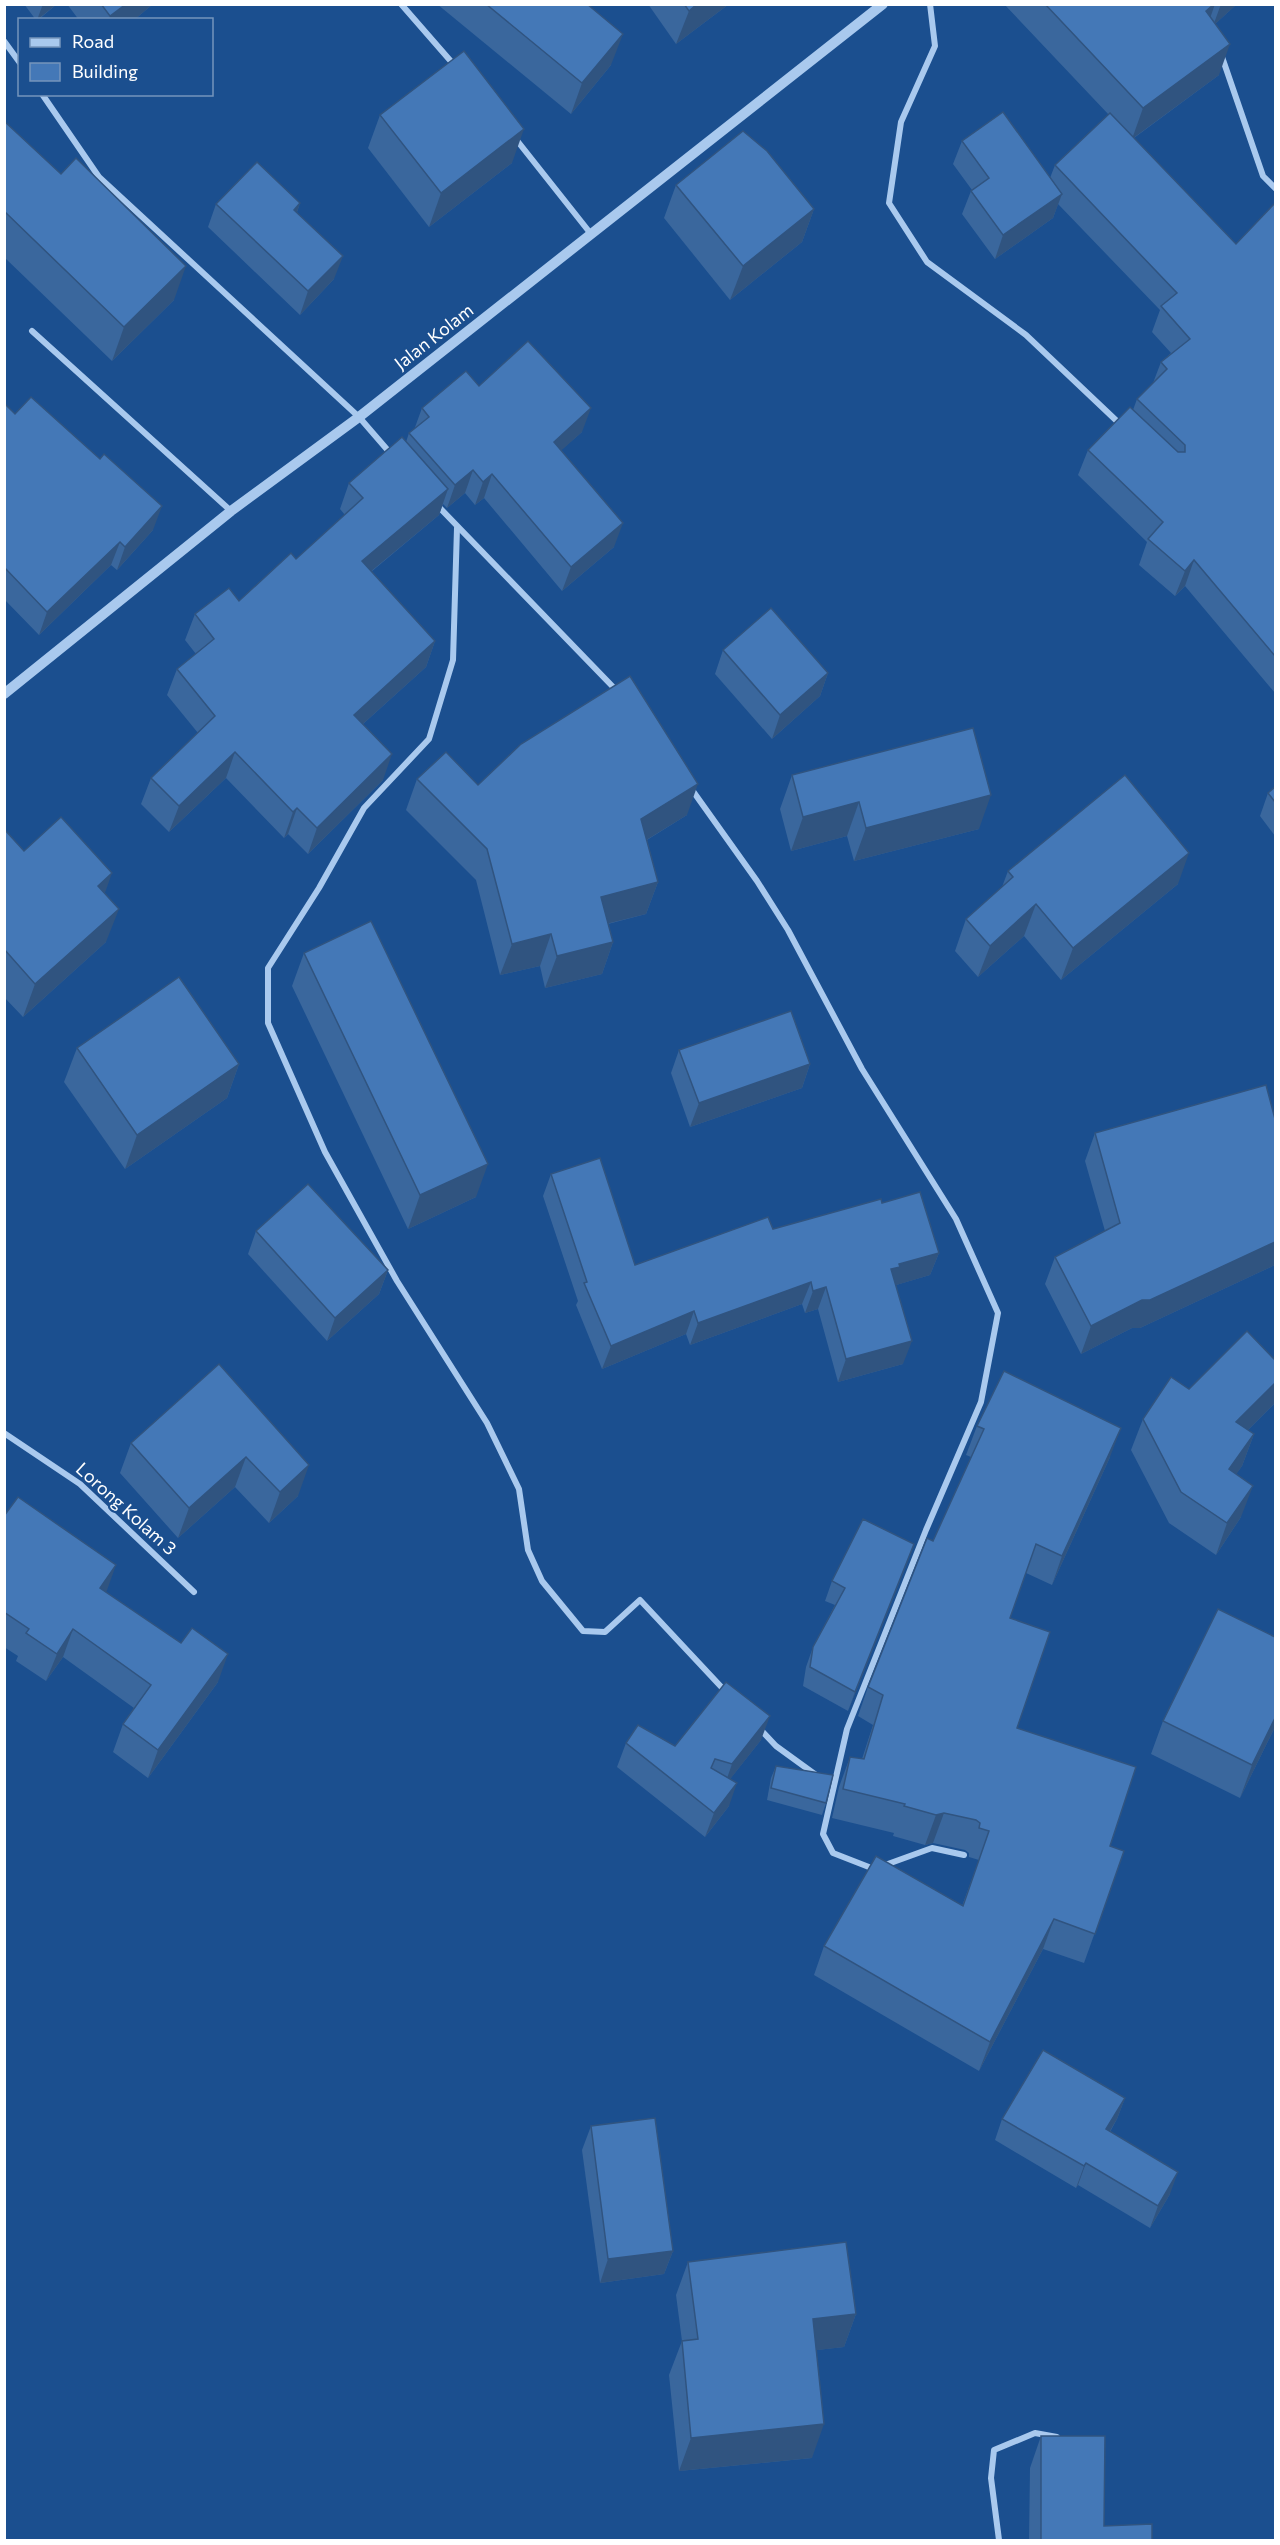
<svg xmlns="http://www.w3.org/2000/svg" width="1280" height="2545" font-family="Commissioner,sans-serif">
<rect width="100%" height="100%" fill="#1b4f8f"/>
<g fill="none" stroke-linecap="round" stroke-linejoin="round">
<!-- minor -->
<g stroke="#a9c9ee" stroke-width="6">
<path d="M401,4L455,66"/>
<path d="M930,4L935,46L901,122L889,203L927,262L1026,335L1121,425"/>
<path d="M4,41L20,63"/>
<path d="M1221,54L1263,176L1276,189"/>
<path d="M42,94L99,177L359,417L391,454"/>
<path d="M515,138L591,234"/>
<path d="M32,331L231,511"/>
<path d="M436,504L617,691"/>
<path d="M457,528L453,660L429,739L364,808L319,888L268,968V1023L325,1152L397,1281L487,1423L519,1489L528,1550L542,1581L583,1631L605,1632L640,1600L726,1692"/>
<path d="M690,787L757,881L788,930L862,1069L956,1219L998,1313L981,1402L926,1530L847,1729L823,1834L833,1853L874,1869L932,1848L964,1855"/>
<path d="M4,1433L80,1484L194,1592"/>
<path d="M759,1728L776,1746L816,1775"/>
<path d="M999,2540L991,2478L994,2450L1035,2433L1057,2437"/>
</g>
<!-- tertiary -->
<path stroke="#a9c9ee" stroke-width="10" d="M4,694L231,511L359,417L883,4"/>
</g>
<!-- wall -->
<g fill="#3a679d">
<path d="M24,4H57L38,20H36Z"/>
<path d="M67,4H153L134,20H79Z"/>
<path d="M437,4H587L611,65L571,114Z"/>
<path d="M648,4H729L676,44Z"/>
<path d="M1004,4H1237L1215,24L1219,75L1134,138L1236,244L1275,203V693L1185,586L1175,596L1139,565L1147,542L1078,475L1088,450L1133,410L1137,399L1153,383L1161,362L1171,353L1152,332L1160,310L1058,204L1053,218L995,259L962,214L971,191L972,190L953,164L962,141L1050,178L1055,165L1109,115Z"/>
<path d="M380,115L512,163L429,227L368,148Z"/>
<path d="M4,121L174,300L112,361L4,257Z"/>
<path d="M676,185L814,209L802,242L730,300L664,218Z"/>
<path d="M300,203L297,212L334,279L300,315L208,227L216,204Z"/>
<path d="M479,386L582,432L561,450L614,547L562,591L484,498L475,505L465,493L447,508L443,504L439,515L371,572L435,641L426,667L363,724L383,780L308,854L288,834L284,838L226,778L169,832L141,804L151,778L198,733L167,695L177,669L196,654L185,640L195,614L239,601L296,559L345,515L340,509L349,483L406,442L409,433L414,430L422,408Z"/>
<path d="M4,403L15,414L153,530L117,570L111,565L39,635L4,599Z"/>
<path d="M723,650L828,673L820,696L772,739L715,674Z"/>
<path d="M792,775L979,829L854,861L847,836L791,851L780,809Z"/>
<path d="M417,779L478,785L687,815L647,840L658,882L646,914L608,924L613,942L602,974L545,988L540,966L500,975L476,880L406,810Z"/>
<path d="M1275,787V836L1260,816L1268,793Z"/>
<path d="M4,829L24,851L105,894L106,942L23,1017L4,997Z"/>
<path d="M1008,871L1178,884L1061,980L1024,936L978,977L955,951L966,919L1002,887Z"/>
<path d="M304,953L476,1197L408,1229L292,986Z"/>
<path d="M77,1048L239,1064L227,1098L125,1169L64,1082Z"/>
<path d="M679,1050L810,1064L802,1088L690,1127L671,1073Z"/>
<path d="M1275,1119V1265L1140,1328H1132L1081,1354L1045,1284L1055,1257L1105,1231L1085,1161L1095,1133Z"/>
<path d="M551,1174L635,1265L773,1229L882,1203L939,1253L930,1275L896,1285L903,1364L838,1382L818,1309L805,1313L802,1304L690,1345L686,1334L602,1369L576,1305L578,1301L543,1196Z"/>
<path d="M256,1231L388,1270L379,1294L327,1341L248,1254Z"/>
<path d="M219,1364L298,1496L269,1523L235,1487L178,1538L120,1473L131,1443Z"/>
<path d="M1189,1389L1275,1403L1248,1430L1254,1434L1242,1466L1236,1474L1241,1517L1216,1555L1169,1523L1131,1450L1143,1419Z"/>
<path d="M977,1426L1110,1457L1052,1585L1026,1573L1010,1618L1017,1728L1110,1846L1124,1851L1084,1963L1043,1949L979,2071L814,1975L824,1946L962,1906L979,1860L969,1857V1853L965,1850L933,1843L925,1845L893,1836L894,1833L832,1818L839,1787L850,1757L862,1759L873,1725L858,1716L868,1687L933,1541L971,1457L966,1455Z"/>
<path d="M4,1516L106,1593L218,1682L148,1778L113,1752L123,1724L134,1708L63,1657L46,1681L16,1661L18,1656L4,1647Z"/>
<path d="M907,1563L848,1711L803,1686L806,1667L813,1647L835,1605L825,1601L832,1581Z"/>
<path d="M1275,1637V1729H1274L1240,1798L1151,1754L1163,1721Z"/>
<path d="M761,1740L730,1779L729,1806L705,1837L617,1767L626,1743L675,1746Z"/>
<path d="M776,1766L826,1803L822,1815L767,1800L771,1778Z"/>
<path d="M1125,2098L1117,2119L1110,2132L1170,2194L1150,2228L1078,2185L1076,2188L995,2140L1002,2119Z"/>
<path d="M591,2126L673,2251L664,2274L600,2283L582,2150Z"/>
<path d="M688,2262L856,2314L844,2347L816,2350L812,2458L679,2471L669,2375L682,2341L676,2295Z"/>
<path d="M1041,2436L1104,2526L1152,2541H1029L1030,2468Z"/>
</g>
<!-- shaded-wall -->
<g fill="#305480">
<path d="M43,4H57L37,20Z"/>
<path d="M126,4H153L134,20H109L110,16Z"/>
<path d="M697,4H729L676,44L689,11Z"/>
<path d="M1214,4H1215L1205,33L1206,11Z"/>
<path d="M1221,4H1237L1213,26Z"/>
<path d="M623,34L611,65L571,114L582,83Z"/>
<path d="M1230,44L1219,75L1132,139L1143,108Z"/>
<path d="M524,129L512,163L429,227L441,193Z"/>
<path d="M1062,194L1053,218L995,259L1003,235Z"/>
<path d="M300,203L292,227L294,210Z"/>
<path d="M814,209L802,242L730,300L743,266Z"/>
<path d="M343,256L334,279L300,315L308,291Z"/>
<path d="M186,266L174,300L112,361L124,327Z"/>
<path d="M591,408L582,432L545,465L554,442Z"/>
<path d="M473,470L465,493L447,508L455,485Z"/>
<path d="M492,474L484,498L475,505L483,482Z"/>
<path d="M448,489L439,515L352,587L362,561Z"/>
<path d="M162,506L153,530L117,570L125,547Z"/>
<path d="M623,523L614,547L562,591L571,567Z"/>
<path d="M120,542L111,565L39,635L47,612Z"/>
<path d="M1194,560L1185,586L1175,596L1185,571Z"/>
<path d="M435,641L426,667L344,741L354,715Z"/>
<path d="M828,673L820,696L772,739L780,715Z"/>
<path d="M235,752L226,778L169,832L179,806Z"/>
<path d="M392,754L383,780L308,854L317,828Z"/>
<path d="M698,784L687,815L630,850L641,819Z"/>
<path d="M991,795L979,829L854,861L866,828Z"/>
<path d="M859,802L847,836L791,851L803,817Z"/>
<path d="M297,808L288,834L284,838L293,812Z"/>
<path d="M1189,853L1178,884L1061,980L1073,948Z"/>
<path d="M112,873L100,907L98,886Z"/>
<path d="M658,882L646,914L590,928L601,897Z"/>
<path d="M1036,904L1024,936L978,977L990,946Z"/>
<path d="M119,909L106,942L23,1017L35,984Z"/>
<path d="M551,934L540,966L500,975L512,944Z"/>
<path d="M613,942L602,974L545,988L557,956Z"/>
<path d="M239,1064L227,1098L125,1169L137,1135Z"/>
<path d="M810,1064L802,1088L690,1127L699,1103Z"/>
<path d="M488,1164L476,1197L408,1229L420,1195Z"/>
<path d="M1275,1242V1265L1140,1328H1132L1081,1354L1091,1326L1142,1300Z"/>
<path d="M939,1253L930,1275L893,1286L891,1269L899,1264Z"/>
<path d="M388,1270L379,1294L327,1341L335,1318Z"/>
<path d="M811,1282L802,1304L690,1345L698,1323Z"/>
<path d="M826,1287L818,1309L805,1313L813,1291Z"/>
<path d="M694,1311L686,1334L602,1369L611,1346Z"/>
<path d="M912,1341L903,1364L838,1382L846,1359Z"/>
<path d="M1275,1383V1403L1225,1453L1236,1422Z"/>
<path d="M1121,1428L1110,1457L1052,1585L1062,1556Z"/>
<path d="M1254,1434L1242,1466L1218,1501L1229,1469Z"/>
<path d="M246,1457L235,1487L178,1538L189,1508Z"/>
<path d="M309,1465L298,1496L269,1523L280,1492Z"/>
<path d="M1253,1486L1241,1517L1216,1555L1227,1523Z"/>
<path d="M914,1544L907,1563L848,1711L855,1692Z"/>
<path d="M116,1565L106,1593L100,1588Z"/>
<path d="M73,1629L63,1657L46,1681L57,1654Z"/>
<path d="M228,1654L218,1682L148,1778L158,1750Z"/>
<path d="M770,1716L761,1740L724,1787L732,1764Z"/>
<path d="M1275,1718V1726L1274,1729L1240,1798L1252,1765Z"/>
<path d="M737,1783L729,1806L705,1837L714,1813Z"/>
<path d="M944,1813L933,1843L925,1845L936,1815Z"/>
<path d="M1054,1919L1043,1949L979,2071L990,2042Z"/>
<path d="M1125,2098L1117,2119L1098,2151L1106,2129Z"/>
<path d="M1086,2163L1078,2185L1076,2188L1084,2166Z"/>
<path d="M1178,2172L1170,2194L1150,2228L1158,2206Z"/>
<path d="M673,2251L664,2274L600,2283L608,2259Z"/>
<path d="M856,2314L844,2347L801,2352L813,2319Z"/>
<path d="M824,2424L812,2458L679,2471L691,2438Z"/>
</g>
<!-- building -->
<g fill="#4478b7" stroke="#305480" stroke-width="1.5">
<path d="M101,4H126L110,16Z"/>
<path d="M486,4H587L623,34L582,83Z"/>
<path d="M684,4H697L689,11Z"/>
<path d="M1045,4H1214L1206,11L1230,44L1143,108Z"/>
<path d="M464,51L524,129L441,193L380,115Z"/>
<path d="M1003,112L1062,194L1003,235L971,191L989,178L962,141Z"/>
<path d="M1110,113L1236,244L1275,203V656L1194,560L1185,571L1148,539L1163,522L1088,450L1130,407L1178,452H1185V445L1137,399L1167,369L1161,362L1190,339L1161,306L1177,293L1055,165Z"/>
<path d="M4,121L61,174L76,158L186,266L124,327L4,211Z"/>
<path d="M743,131L767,151L814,209L743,266L676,185Z"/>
<path d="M257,162L300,203L294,210L343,256L308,291L216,204Z"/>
<path d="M528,341L591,408L554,442L623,523L571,567L492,474L483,482L473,470L455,485L409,433L429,417L422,408L466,371L479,386Z"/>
<path d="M31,397L100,459L104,454L162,506L125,547L120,542L47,612L4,567V403L15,414Z"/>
<path d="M402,437L448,489L362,561L435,641L354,715L392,754L317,828L297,808L293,812L235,752L179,806L151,778L215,716L177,669L214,639L195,614L229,588L239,601L291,553L296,559L363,498L349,483Z"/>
<path d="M771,608L828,673L780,715L723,650Z"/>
<path d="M630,676L698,784L641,819L658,882L601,897L613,942L557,956L551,934L512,944L487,849L417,779L446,752L478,785L521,744Z"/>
<path d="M973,728L991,795L866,828L859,802L803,817L792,775Z"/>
<path d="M1125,775L1189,853L1073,948L1036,904L990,946L966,919L1013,877L1008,871Z"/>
<path d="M1275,787V802L1268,793Z"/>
<path d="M61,817L112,873L98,886L119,909L35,984L4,949V829L24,851Z"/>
<path d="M371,921L488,1164L420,1195L304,953Z"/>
<path d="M179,977L239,1064L137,1135L77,1048Z"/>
<path d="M791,1011L810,1064L699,1103L679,1050Z"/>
<path d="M1266,1085L1275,1119V1242L1150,1300H1142L1091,1326L1055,1257L1120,1223L1095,1133Z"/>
<path d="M600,1158L635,1265L768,1217L773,1229L881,1199L882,1203L920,1192L939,1253L899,1264L900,1267L891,1269L912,1341L846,1359L826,1287L813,1291L811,1282L698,1323L694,1311L611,1346L584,1283L587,1282L551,1174Z"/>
<path d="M308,1184L388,1270L335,1318L256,1231Z"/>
<path d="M1247,1331L1275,1360V1383L1236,1422L1254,1434L1229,1469L1253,1486L1227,1523L1181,1492L1143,1419L1171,1377L1189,1389Z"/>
<path d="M219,1364L309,1465L280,1492L246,1457L189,1508L131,1443Z"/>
<path d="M1004,1371L1121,1428L1062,1556L1036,1544L1010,1618L1050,1632L1017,1728L1136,1767L1110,1846L1124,1851L1095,1934L1054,1919L990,2042L824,1946L876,1856L963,1906L989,1831L979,1828L980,1823L976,1820L944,1813L936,1815L904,1806L905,1804L843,1789L850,1757L864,1759L883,1695L868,1687L927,1538L933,1541L984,1429L977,1426Z"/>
<path d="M18,1497L116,1565L100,1588L181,1643L192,1628L228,1654L158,1750L123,1724L151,1685L73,1629L57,1654L26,1633L29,1629L4,1612V1516Z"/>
<path d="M863,1519L914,1544L855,1692L810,1667L813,1647L845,1588L832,1581Z"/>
<path d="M1218,1609L1275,1637V1718L1252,1765L1163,1721Z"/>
<path d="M726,1682L770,1716L732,1764L715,1759L711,1768L737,1783L714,1813L626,1743L638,1725L675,1746Z"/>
<path d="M776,1766L833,1775L826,1803L771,1788Z"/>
<path d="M1043,2050L1125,2098L1106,2129L1178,2172L1158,2206L1086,2163L1084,2166L1002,2119Z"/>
<path d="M655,2118L673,2251L608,2259L591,2126Z"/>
<path d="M846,2242L856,2314L813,2319L824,2424L691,2438L682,2341L698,2339L688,2262Z"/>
<path d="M1041,2436H1105L1104,2526L1152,2524V2541H1041Z"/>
</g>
<g text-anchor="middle" stroke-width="4.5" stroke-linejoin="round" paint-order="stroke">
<!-- street labels -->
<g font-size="18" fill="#fff" stroke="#1b4f8f">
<text transform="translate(434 337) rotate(-38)" y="6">Jalan Kolam</text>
<text transform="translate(126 1509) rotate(42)" y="6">Lorong Kolam 3</text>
</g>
</g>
<!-- border -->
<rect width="1280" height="2545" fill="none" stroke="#ffffff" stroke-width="12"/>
<!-- legend -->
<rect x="18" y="18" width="195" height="78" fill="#1b4f8f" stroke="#7695bc" stroke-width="1.5"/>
<rect x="30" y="38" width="30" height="9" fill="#a9c9ee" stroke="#7695bc" stroke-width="1.5"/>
<text x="72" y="48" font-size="18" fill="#ffffff">Road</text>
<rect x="30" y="63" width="30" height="18" fill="#4478b7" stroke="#7695bc" stroke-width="1.5"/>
<text x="72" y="78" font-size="18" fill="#ffffff">Building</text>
</svg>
